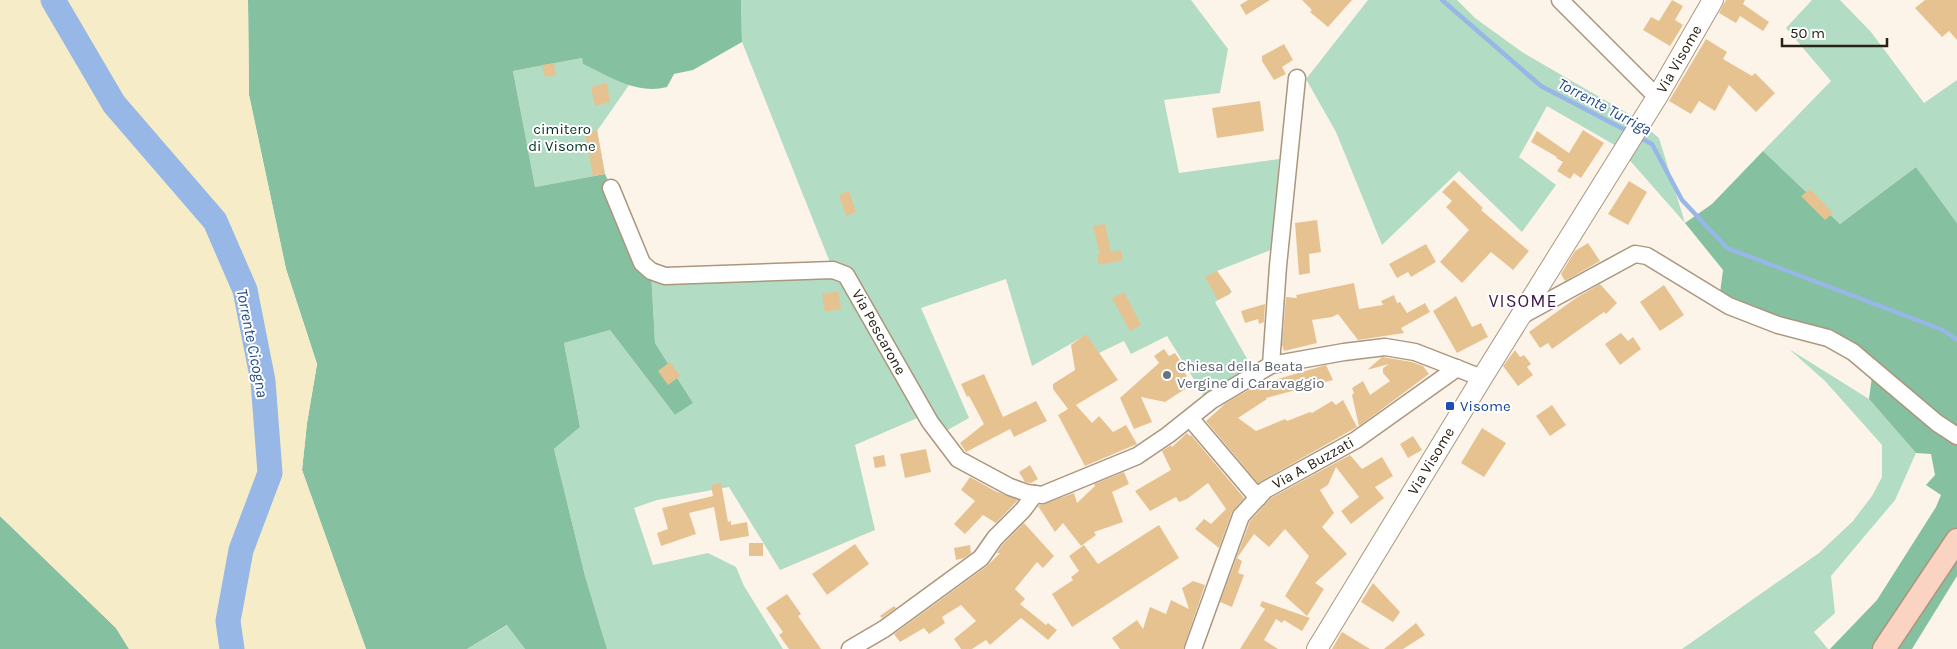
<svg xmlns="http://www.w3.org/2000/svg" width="1957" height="649" font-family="Karla,sans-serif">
<rect width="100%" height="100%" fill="#fdf4e9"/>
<!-- green -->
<g fill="#b2dcc4">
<path d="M741,0H1191L1228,49L1220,93L1164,100L1179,173L1279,159L1273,249L1217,271L1232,292L1215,302L1254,371L1208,402L1167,336L1131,354L1124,341L1099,353L1086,335L1032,366L1006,279L921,308L969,418L935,437L922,416L855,445L875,530L780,570L729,487L657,500L634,508L653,565L708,553L736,567L744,586L783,649H607L585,576L554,449L580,427L564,343L610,330L675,415L693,403L655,343L651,271L833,270L742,42Z"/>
<path d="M1368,0H1457L1475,18L1522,52L1634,117L1659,138L1685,223L1618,147L1547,106L1519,157L1556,185L1522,232L1459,171L1382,245L1336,132L1306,79Z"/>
<path d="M1812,0H1840L1871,32L1924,103L1957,80V223L1916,167L1840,224L1763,151L1831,81L1786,28Z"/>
<path d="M582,58L583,64L629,85L597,131L605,174L535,187L513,71Z"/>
<path d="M1789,349L1869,399L1916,453L1895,500L1831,576L1835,613L1814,632L1828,649H1682L1819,553L1852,522L1872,496L1882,477V445L1825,381Z"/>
<path d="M508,625L525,649H467Z"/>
</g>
<!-- forest -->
<g fill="#85c0a0">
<path d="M248,0H741L742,42L693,70L674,74L667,87C637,95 609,76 583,64L582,58L513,71L535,187L605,174L651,271L655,343L693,403L675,415L610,330L564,343L580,427L554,449L585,576L607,649H525L507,625L467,649H366L302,470L307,423L317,364L286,269L249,95Z"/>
<path d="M1763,151L1840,224L1916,167L1957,223V576L1912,649H1830L1877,600L1936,507L1941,495L1926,485L1935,475L1931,454L1916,453L1869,399L1873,369L1853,352L1719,300L1723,270L1685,223L1712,204Z"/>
<path d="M0,516L116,628L129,649H0Z"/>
</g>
<!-- sand -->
<path fill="#f6ecc7" d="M0,0H248L249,95L286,269L317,364L307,423L302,470L366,649H129L116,628L0,516Z"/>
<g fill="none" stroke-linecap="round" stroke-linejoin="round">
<!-- stream -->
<g stroke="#97b7e6" stroke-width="4.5">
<path d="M1442,0L1541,86L1629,132"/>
<path d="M1638,137L1652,144L1682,200L1727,248L1943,330L1957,340"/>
</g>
<!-- river -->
<path stroke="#97b7e6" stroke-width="25" d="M53,0L114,104L215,221L245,290L263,381L270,473L241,550L228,621L232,649"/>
</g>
<!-- building -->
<g fill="#e7c291">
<path d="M1248,0H1270L1246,15L1240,5Z"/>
<path d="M1302,0H1352L1328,27L1310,12L1312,10Z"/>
<path d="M1672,0L1683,6L1675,20L1683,25L1670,46L1643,30L1651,17L1659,21Z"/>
<path d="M1726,0H1745L1743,4L1769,22L1763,31L1740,16L1736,23L1719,13Z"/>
<path d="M1925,0H1957V40L1949,31L1942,37L1915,8Z"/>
<path d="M1706,39L1727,52L1723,59L1752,76L1755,73L1775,93L1756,112L1729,85L1715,111L1699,101L1691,114L1669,101Z"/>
<path d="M1284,44L1293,60L1282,67L1286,74L1274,80L1262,61V56Z"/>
<path d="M554,63L556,75L545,77L542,65Z"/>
<path d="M607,83L610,102L595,106L591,87Z"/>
<path d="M1260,101L1264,131L1217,138L1212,108Z"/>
<path d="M597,130L605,174L593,176L585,133Z"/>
<path d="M1583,130L1604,143L1581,178L1574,173L1570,179L1557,171L1563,162L1556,158L1557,157L1531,142L1537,131L1569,153Z"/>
<path d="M1454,180L1483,208L1481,210L1529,251L1513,270L1491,252L1462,283L1440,262L1469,230L1446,207L1452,201L1442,192Z"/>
<path d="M1629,181L1647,192L1628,225L1608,214Z"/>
<path d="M1810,189L1833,213L1825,220L1801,196Z"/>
<path d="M849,191L856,212L846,216L839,195Z"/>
<path d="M1317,220L1321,252L1309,254L1310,273L1299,275L1295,223Z"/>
<path d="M1105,224L1111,252L1121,250L1123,260L1099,265L1097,254H1100L1093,226Z"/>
<path d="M1588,243L1600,261L1565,281L1561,274L1575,251Z"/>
<path d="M1426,244L1436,262L1411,277L1408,272L1397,278L1389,264Z"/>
<path d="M1217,271L1230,289V294L1218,300L1205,277Z"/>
<path d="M1354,283L1359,309L1383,305L1381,301L1394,295L1397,303L1400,302L1407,313L1425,303L1430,312L1401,328L1404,333L1358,340L1338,314L1332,317L1312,320L1317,343L1284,351L1282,345L1286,297L1297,298L1296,295Z"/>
<path d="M1600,284L1617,303L1606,314L1604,312L1552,349L1548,343L1540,348L1529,332L1576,298Z"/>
<path d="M1664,285L1684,315L1660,331L1640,302Z"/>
<path d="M838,291L841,309L825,312L822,294Z"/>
<path d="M1124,292L1141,325L1130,331L1112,298Z"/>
<path d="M1456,296L1472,327L1481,323L1488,337L1457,353L1433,311Z"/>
<path d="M1265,304L1264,322L1259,324L1258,319L1245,323L1241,311Z"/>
<path d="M1621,333L1628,341L1633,337L1641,349L1620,365L1605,344Z"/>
<path d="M1086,334L1118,380L1076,405L1092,423L1099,416L1113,432L1126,425L1137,444L1085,466L1058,415L1068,409L1053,389V384L1075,370L1071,345Z"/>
<path d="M1164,349L1169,356L1175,353L1186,369L1183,371L1187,376L1184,378L1185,389L1165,402L1141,397L1152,422L1134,429L1120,398L1159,363L1154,356Z"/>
<path d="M1515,350L1520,357L1524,355L1531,364L1527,367L1533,375L1518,386L1503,366Z"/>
<path d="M1382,357L1412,362L1423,366L1429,374L1359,426L1352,395L1354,393L1352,388L1363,381L1370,395L1390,381L1383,373V368L1389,364L1367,370Z"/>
<path d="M670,362L680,376L668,385L658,371Z"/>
<path d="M1326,365L1333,380L1266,398L1267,399L1238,418L1256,431L1285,419L1287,421L1310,412L1312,413L1332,401L1336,405L1343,400L1357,427L1258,483L1206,421L1226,403L1257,385Z"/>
<path d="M984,374L1003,417L1036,401L1047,421L1014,437L1010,429L966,452L960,443L984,424L969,396L967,397L961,384Z"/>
<path d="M1552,405L1566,425L1550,436L1536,416Z"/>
<path d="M1482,428L1506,443L1484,477L1461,463Z"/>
<path d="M1187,433L1190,436L1191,435L1244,498L1232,512L1219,548L1195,529L1204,519L1211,524L1226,509L1208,483L1187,499L1179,502L1176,497L1150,511L1135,491L1171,470L1162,451L1171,445L1172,447Z"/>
<path d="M1413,436L1422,450L1408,458L1400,444Z"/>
<path d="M926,449L931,472L905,478L900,454Z"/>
<path d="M884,455L886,466L875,468L873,457Z"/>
<path d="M1350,455L1362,469L1382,457L1393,476L1375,487L1384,498L1351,524L1341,511L1359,497L1336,467L1328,485L1320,490L1334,513L1322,527L1347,554L1315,583L1324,589L1307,616L1285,596L1309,556L1285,529L1269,547L1254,534L1237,558L1242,561L1238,573L1244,575L1232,607L1220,602L1250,521L1271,498Z"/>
<path d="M1030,465L1038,479L1031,483L1025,482L1019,472Z"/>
<path d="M1124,472L1129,484L1112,492L1123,522L1094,532L1096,535L1081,546L1063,523L1055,532L1038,506L1074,493L1077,503L1095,486L1094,484Z"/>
<path d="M970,477L995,491L1018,500L996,523L983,515L965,534L954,524L975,501L961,490Z"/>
<path d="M721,483L728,522L731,521V525L747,522L749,536L720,541L714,507L689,513L696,534L661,546L657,533L668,529L662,508L713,496L711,485Z"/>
<path d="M1024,523L1054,556L1043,568L1037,562L1015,589L1025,599L1020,604L1046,625L1048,623L1057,630L1048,640L1021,618L990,645L986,640L972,649H961L954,639L976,621L961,605L942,617L945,623L929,634L924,628L900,642L894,634L987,566L1000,553H997L1003,544Z"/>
<path d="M1159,525L1179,558L1072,627L1052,594L1073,580L1071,577L1079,571L1069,556L1084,545L1098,564Z"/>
<rect x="749" y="543" width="14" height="13"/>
<path d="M855,544L869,564L827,595L812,574Z"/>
<path d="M970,545L971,553L964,558L956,560L954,548Z"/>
<path d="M1193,581L1205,585L1183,649H1120L1112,638L1137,620L1143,629L1150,607L1166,614L1171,600L1189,609L1182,588Z"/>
<path d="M1373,583L1400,612L1393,622L1361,602Z"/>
<path d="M787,594L801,614L798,616L821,649H789L779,635L783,632L766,608Z"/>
<path d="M1262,601L1310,618L1302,631L1284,620L1282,623L1276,619L1264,640L1278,649H1240L1265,609L1260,606Z"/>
<path d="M894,606L896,608L882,618L880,616Z"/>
<path d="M1416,623L1425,635L1403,649H1384Z"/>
<path d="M1342,632L1370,649H1332Z"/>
</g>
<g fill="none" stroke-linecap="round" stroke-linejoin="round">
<defs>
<g id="minor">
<path d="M1560,0L1657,97"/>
<path d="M611,188L642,263L651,271L665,276L833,270L846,275L930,422L958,459L1010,487L1027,493L1042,495L1137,456L1168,435L1212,400L1271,365L1344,352L1385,347L1415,352L1482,378"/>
<path d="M1521,316L1635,254L1647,256L1729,306L1778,325L1828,338L1853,352L1937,423L1957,436"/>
<path d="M1271,365L1278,266L1297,78"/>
<path d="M1190,418L1258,498"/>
<path d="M850,649L884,629L981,558L995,538L1023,510L1035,494"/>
<path d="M1193,649L1241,516L1265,490L1356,440L1457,368"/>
</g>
<path id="tertiary" d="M1317,649L1482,378L1657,97L1713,0"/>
<path id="secondary" d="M1884,649L1957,540"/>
</defs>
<!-- minor casing -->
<use href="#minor" stroke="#aa977d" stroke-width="19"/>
<!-- tertiary casing -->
<use href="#tertiary" stroke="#aa977d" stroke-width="22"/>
<!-- secondary casing -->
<use href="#secondary" stroke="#aa977d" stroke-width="25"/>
<!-- minor -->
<use href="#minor" stroke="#fff" stroke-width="16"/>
<!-- tertiary -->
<use href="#tertiary" stroke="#fff" stroke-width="20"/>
<!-- secondary -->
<use href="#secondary" stroke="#fbd3c3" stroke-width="22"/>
</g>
<!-- markers -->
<circle fill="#6b7280" stroke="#fff" stroke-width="2" cx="1167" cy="375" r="5"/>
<rect fill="#1a4fb4" stroke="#fff" stroke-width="2" x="1445" y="401" width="10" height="10" rx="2.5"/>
<g text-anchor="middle" stroke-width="4" stroke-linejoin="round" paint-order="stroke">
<!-- street labels -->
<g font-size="15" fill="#292217" stroke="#fff">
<text transform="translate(1679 59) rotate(-60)" y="5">Via Visome</text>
<text transform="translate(879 332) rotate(61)" y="5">Via Pescarone</text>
<text transform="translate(1431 461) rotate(-59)" y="5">Via Visome</text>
<text transform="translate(1313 463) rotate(-29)" y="5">Via A. Buzzati</text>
</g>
<!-- park labels -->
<g font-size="15" fill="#00331f" stroke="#fff">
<text x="562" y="134">cimitero<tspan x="562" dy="17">di Visome</tspan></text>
</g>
<!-- worship labels -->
<g font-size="15" fill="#5b616d" stroke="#fff" text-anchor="start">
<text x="1177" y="371">Chiesa della Beata<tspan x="1177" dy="17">Vergine di Caravaggio</tspan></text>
</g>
<!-- transit labels -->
<g font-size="15" fill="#164399" stroke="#fff" text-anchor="start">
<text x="1460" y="411">Visome</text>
</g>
<!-- water labels -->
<g font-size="16" font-style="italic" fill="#224a84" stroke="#fff">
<text transform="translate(1605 106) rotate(28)" y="6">Torrente Turriga</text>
<text transform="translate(253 343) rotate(79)" y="6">Torrente Cicogna</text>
</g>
<!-- quarter labels -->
<g font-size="18" letter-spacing="1" fill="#3d164c" stroke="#fff">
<text x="1523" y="307">VISOME</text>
</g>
</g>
<!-- scale -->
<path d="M1782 38v8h105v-8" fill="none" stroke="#292217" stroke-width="2.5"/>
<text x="1790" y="38" font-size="15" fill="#292217" stroke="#ffffff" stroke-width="4" paint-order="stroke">50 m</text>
</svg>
